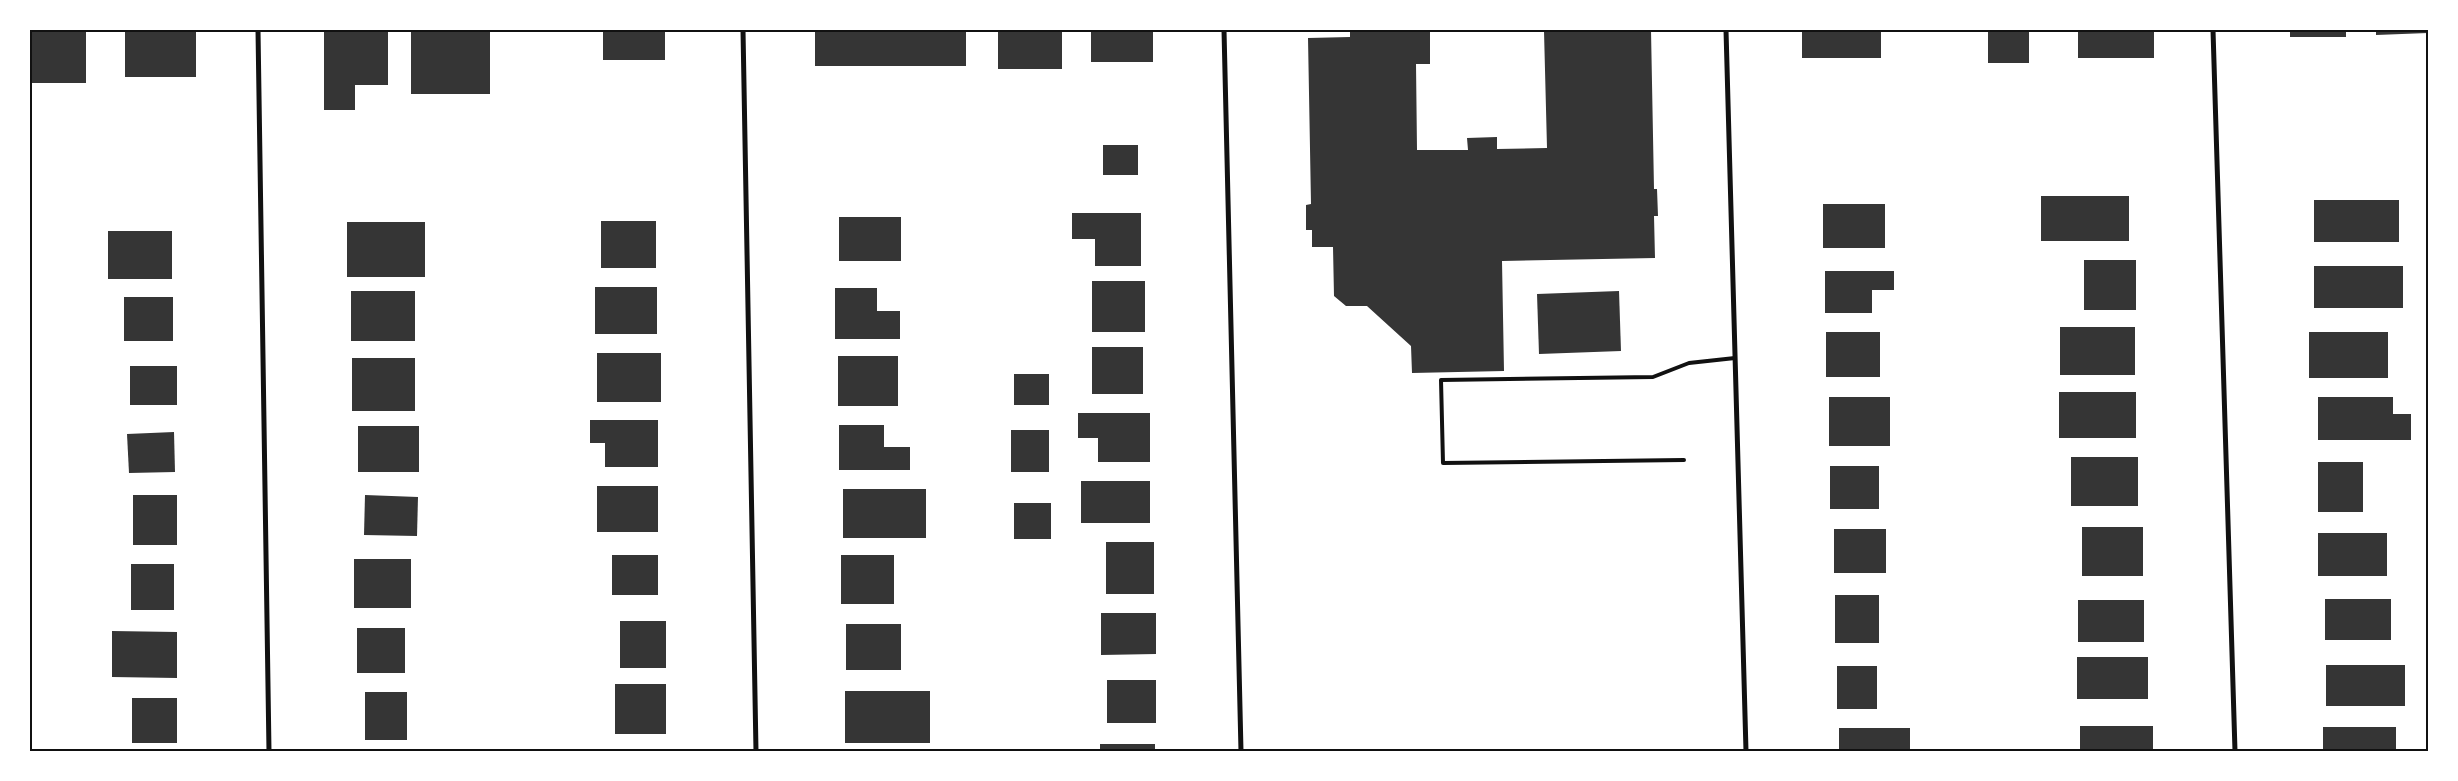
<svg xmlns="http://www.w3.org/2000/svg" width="2458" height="781" font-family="'Source Sans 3',sans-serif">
<rect width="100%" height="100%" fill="#fff"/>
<!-- building -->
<g fill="#353535">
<rect x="30" y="30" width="56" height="53"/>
<rect x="125" y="30" width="71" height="47"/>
<path d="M324,30H388V85H355V110H324Z"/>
<rect x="411" y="30" width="79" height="64"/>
<rect x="603" y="30" width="62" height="30"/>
<rect x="815" y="30" width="151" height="36"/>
<rect x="998" y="30" width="64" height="39"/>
<rect x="1091" y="30" width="62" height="32"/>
<path d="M1375,30H1430V64H1416L1417,150H1468L1467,138L1497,137V149L1547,148L1544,31L1651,30L1654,189H1657L1658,216H1654L1655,258L1502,261L1504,371L1412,373L1411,346L1367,306H1346L1334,296L1333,247H1312V230H1306V205L1311,204L1308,38L1350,37V32Z"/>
<rect x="1802" y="30" width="79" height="28"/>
<path d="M1988,30H2050V32H2029V63H1988Z"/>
<rect x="2078" y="30" width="76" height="28"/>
<rect x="2290" y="30" width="56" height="7"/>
<path d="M2376,30H2428V33L2376,35Z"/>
<rect x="1103" y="145" width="35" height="30"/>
<rect x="2041" y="196" width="88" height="45"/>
<rect x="2314" y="200" width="85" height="42"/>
<rect x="1823" y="204" width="62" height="44"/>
<path d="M1072,213H1141V266H1095V239H1072Z"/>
<rect x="839" y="217" width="62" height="44"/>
<rect x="601" y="221" width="55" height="47"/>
<rect x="347" y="222" width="78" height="55"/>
<rect x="108" y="231" width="64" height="48"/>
<rect x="2084" y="260" width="52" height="50"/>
<rect x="2314" y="266" width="89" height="42"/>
<path d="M1825,271H1894V290H1872V313H1825Z"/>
<rect x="1092" y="281" width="53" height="51"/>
<rect x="595" y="287" width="62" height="47"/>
<path d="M835,288H877V311H900V339H835Z"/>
<rect x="351" y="291" width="64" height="50"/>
<path d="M1619,291L1621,351L1539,354L1537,294Z"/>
<rect x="124" y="297" width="49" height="44"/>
<rect x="2060" y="327" width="75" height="48"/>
<rect x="1826" y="332" width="54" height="45"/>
<rect x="2309" y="332" width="79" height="46"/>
<rect x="1092" y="347" width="51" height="47"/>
<rect x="597" y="353" width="64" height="49"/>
<rect x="838" y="356" width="60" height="50"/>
<rect x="352" y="358" width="63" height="53"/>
<rect x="130" y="366" width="47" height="39"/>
<rect x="1014" y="374" width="35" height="31"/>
<rect x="2059" y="392" width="77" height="46"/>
<rect x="1829" y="397" width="61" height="49"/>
<path d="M2318,397H2393V414H2411V440H2318Z"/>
<path d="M1078,413H1150V462H1098V438H1078Z"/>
<path d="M590,420H658V467H605V443H590Z"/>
<path d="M839,425H884V447H910V470H839Z"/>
<rect x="358" y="426" width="61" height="46"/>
<rect x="1011" y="430" width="38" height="42"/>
<path d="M174,432L175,472L129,473L127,434Z"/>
<rect x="2071" y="457" width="67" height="49"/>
<rect x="2318" y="462" width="45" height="50"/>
<rect x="1830" y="466" width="49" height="43"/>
<rect x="1081" y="481" width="69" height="42"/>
<rect x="597" y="486" width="61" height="46"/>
<rect x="843" y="489" width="83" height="49"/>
<rect x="133" y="495" width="44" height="50"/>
<path d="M365,495L418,497L417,536L364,535Z"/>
<rect x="1014" y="503" width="37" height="36"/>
<rect x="2082" y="527" width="61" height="49"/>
<rect x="1834" y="529" width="52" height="44"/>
<rect x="2318" y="533" width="69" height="43"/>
<rect x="1106" y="542" width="48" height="52"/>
<rect x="612" y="555" width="46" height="40"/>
<rect x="841" y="555" width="53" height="49"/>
<rect x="354" y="559" width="57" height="49"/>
<rect x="131" y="564" width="43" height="46"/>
<rect x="1835" y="595" width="44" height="48"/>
<rect x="2325" y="599" width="66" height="41"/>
<rect x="2078" y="600" width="66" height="42"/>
<path d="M1101,613H1156V654L1101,655Z"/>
<rect x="620" y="621" width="46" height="47"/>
<rect x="846" y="624" width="55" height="46"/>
<rect x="357" y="628" width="48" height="45"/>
<path d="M112,631L177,632V678L112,677Z"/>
<rect x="2077" y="657" width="71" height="42"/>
<rect x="2326" y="665" width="79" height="41"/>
<rect x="1837" y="666" width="40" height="43"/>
<rect x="1107" y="680" width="49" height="43"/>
<rect x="615" y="684" width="51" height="50"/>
<rect x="845" y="691" width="85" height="52"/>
<rect x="365" y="692" width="42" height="48"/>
<rect x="132" y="698" width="45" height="45"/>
<rect x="2080" y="726" width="73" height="25"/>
<rect x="2323" y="727" width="73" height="24"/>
<rect x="1839" y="728" width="71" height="23"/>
<rect x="1100" y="744" width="55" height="7"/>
</g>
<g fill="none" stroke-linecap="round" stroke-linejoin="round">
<!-- service -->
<path stroke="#111" stroke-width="4" d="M1684,460L1443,463L1441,380L1653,377L1689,363L1735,358"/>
<!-- minor -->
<g stroke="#111" stroke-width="5">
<path d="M258,30L269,751"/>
<path d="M743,30L756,751"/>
<path d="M1224,30L1241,751"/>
<path d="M1726,30L1746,751"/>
<path d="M2213,30L2235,751"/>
</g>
</g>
<!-- border -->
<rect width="2458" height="781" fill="none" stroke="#ffffff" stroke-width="62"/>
<rect x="31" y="31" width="2396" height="719" fill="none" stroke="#111" stroke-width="2"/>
</svg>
